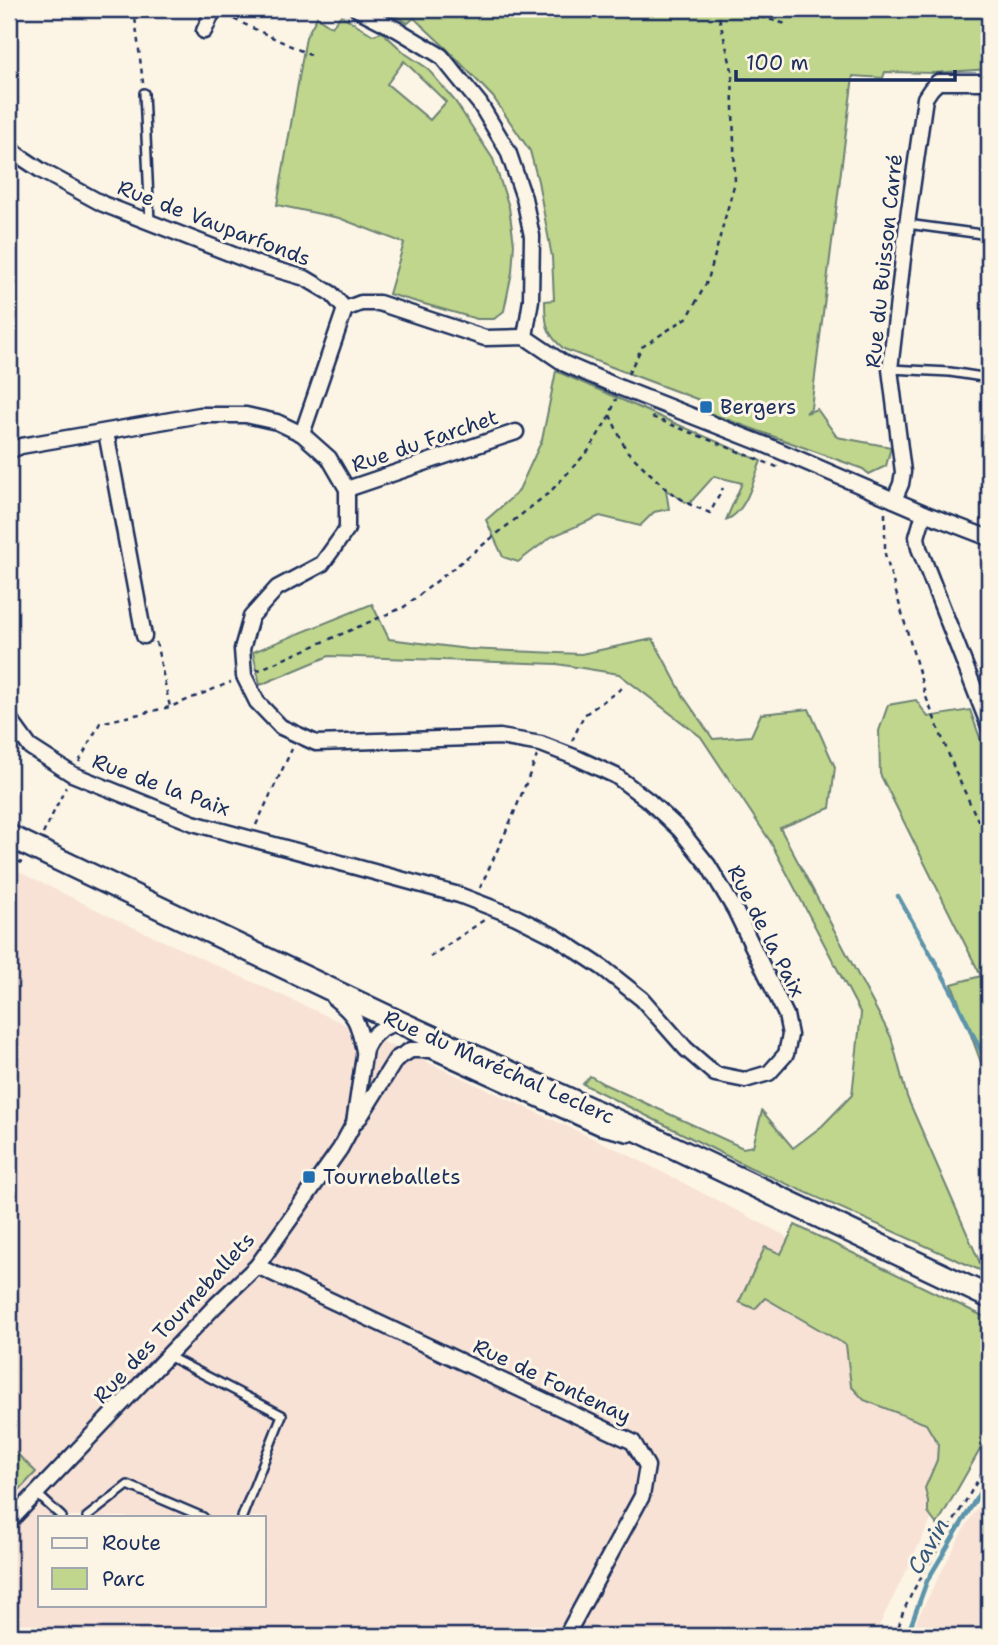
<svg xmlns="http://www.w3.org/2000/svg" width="998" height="1645" font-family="'Shantell Sans',sans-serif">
<rect width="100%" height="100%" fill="#fcf5e5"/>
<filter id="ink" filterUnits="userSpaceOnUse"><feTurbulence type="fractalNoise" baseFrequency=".0143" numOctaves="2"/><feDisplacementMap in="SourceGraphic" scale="14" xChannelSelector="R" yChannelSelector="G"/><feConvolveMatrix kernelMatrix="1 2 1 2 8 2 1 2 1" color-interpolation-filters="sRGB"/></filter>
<g filter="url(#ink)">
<!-- built -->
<g fill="#f8e2d5" fill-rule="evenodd">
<path d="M9,867L120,921L623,1152L784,1235L960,1461L874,1636H9ZM40,1517H264V1605H40Z"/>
<path d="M989,1489V1636H913L917,1619L962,1532Z"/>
</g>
<!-- green -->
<g fill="#bfd68c" stroke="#6d8275" stroke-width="2" fill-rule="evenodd">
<path d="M381,9H989V69L934,73L885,72L883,78L853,76L811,408L806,413L817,409L837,437L891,447L886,466L869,474L863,469L709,413L710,404L564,349C546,334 545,323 545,301L554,300L552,257L538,181L530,151L493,97L446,48L414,18L408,23Z"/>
<path d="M341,15L373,35L382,32L406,54L427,68L455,101L493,159L509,207L514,244L512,272L504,311L494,319H477L389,294L404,243L339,218L277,205L306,37L317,17L332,27ZM404,61L446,102L430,120L387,84Z"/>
<path d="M556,371L761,461C753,480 747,512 726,520L742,483L714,476L689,504L666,490L669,509L654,512L640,526L600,516L551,537L518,562L503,557L486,520L518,492L542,440Z"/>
<path d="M372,604L389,639L468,649L581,654L653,639L684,697L713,739L751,736L761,714L809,709L835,767L830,808L780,828L891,1037L907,1097L984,1272L749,1167L583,1084L590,1076L604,1084L743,1148L753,1146L762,1111L793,1148L822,1126L852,1095L861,1014L770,841L701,737L619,674L557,664L329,656L260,685L253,652Z"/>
<path d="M916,700L928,717L970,710L989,763V1084L952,984L981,976L880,774L879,731L888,705Z"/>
<path d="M795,1225L989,1319V1434L937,1525L928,1513V1501L925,1488L937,1460L938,1444L926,1424L864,1400L851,1386L846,1345L765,1298L755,1309L739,1302L765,1247L781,1254Z"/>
<path d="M9,1446L36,1472L9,1501Z"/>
</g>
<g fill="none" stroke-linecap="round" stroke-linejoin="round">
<!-- stream -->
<g stroke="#5b94ab" stroke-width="4.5">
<path d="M898,896L951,990L989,1067"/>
<path d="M907,1636L927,1581L989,1477"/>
</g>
<defs>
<g id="service">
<path d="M144,93L150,222"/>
<path d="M907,224L989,235"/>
<path d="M890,369L950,372L989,378"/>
<path d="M168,1356L282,1415L242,1517"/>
<path d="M36,1493L62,1517"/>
<path d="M87,1517L128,1485L203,1517"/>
<path d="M9,1624L22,1636"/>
</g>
<g id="minor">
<path d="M357,9L398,30L441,56L480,104L508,151L524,198L532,236L531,300L525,337"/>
<path d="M204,31L214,9"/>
<path d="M9,149L42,171L103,204L257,264L305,278L332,294L345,309"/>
<path d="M345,309L361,303H379L485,338L525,337L565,364L621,388L766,445L924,513L989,538"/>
<path d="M106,432L144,636"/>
<path d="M302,434L345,309"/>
<path d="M9,451L21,446L200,415H246L277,422L302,434L329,458L347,489V529L322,564L277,588L251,617L242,649L244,676L257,702L281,727L316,743L500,737L541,744L577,758L616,776L649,801L680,830L708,865L735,910L786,1015L790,1035L786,1054L769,1073L745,1080L715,1074L686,1049L642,999L603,968L556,937L516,917L459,895L193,823L72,774L30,747L9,718"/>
<path d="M347,489L516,432"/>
<path d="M894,500L901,484L903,472L890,369L907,224L925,98L931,89L938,82H989"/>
<path d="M924,513L917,537L919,548L989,726"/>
<path d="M334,998C358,1017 358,1023 364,1051"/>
<path d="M355,1122L360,1117L396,1059L411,1050H431L600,1127L629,1134"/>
<path d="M257,1266L633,1442L647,1466L642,1496L566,1636"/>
<path d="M9,1522L216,1305L257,1266L340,1149L354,1123L365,1049C372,1033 382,1027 399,1022"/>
</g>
<path id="secondary" d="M9,836L399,1022L637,1130L989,1297"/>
</defs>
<!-- service casing -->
<use href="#service" stroke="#1b2f5e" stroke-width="12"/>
<!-- minor casing -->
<use href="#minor" stroke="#1b2f5e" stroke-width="19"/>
<!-- secondary casing -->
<use href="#secondary" stroke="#1b2f5e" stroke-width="26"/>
<!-- path -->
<g stroke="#1b2f5e" stroke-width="2.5" stroke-dasharray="5 5" stroke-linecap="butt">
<path d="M134,9L143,83"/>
<path d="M754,9L761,17L786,24"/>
<path d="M225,15L310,55"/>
<path d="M628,374L642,347L688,317L708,280L735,182L732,70L717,9"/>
<path d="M610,415L626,450L666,489L689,504L710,513L723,488"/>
<path d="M652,417L782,469"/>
<path d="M885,513V554L926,697L956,773L989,844"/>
<path d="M156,642L170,707"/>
<path d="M256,671L404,607L550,492L589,450L610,415L616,399"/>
<path d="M572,741L584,715L622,688"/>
<path d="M79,762L100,723L170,707L231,682"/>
<path d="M256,825L292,749"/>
<path d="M43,834L66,787"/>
<path d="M9,858L22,863"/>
<path d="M480,888L512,818L537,756"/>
<path d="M430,957L484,920"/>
<path d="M896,1636L903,1612L913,1591L989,1461"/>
</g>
<!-- service -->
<use href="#service" stroke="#fcf5e5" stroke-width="7"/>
<!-- minor -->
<use href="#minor" stroke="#fcf5e5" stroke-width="14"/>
<!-- secondary -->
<use href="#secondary" stroke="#fcf5e5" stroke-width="21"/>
</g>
</g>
<!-- markers -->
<g fill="#1f6fb2" stroke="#fcf5e5" stroke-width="2.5">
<rect x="699" y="400" width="14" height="14" rx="3.5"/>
<rect x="302" y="1170" width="14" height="14" rx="3.5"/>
</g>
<g text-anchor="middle" stroke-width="6" stroke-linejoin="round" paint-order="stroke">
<!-- street labels -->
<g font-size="21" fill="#1b2f5e" stroke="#fcf5e5">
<text transform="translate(214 223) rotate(21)" y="7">Rue de Vauparfonds</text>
<text transform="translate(884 261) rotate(-84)" y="7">Rue du Buisson Carré</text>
<text transform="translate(425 441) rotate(-19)" y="7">Rue du Farchet</text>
<text transform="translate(161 785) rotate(20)" y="7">Rue de la Paix</text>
<text transform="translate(766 931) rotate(63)" y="7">Rue de la Paix</text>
<text transform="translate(499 1067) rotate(24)" y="7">Rue du Maréchal Leclerc</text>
<text transform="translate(174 1318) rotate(-47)" y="7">Rue des Tourneballets</text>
<text transform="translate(552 1381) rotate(25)" y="7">Rue de Fontenay</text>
</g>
<!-- poi labels -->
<g font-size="21" fill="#1b2f5e" stroke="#fcf5e5" text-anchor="start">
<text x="720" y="414">Bergers</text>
<text x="323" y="1184">Tourneballets</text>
</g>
<!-- water labels -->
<g font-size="23" font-style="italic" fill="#36597e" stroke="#fcf5e5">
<text transform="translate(928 1546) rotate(-60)" y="8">Cavin</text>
</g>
</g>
<!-- margin -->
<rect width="998" height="1645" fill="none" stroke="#fcf5e5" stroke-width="35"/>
<rect x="18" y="18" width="963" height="1610" fill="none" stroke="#1b2f5e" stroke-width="2.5" filter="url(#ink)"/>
<!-- legend -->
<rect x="38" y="1516" width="228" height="91" fill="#fcf5e5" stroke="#a2a6af" stroke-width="2"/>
<rect x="52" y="1538" width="35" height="10" fill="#fcf5e5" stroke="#a2a6af" stroke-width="2"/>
<text x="102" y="1550" font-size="21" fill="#1b2f5e">Route</text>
<rect x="52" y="1568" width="35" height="21" fill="#bfd68c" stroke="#a2a6af" stroke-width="2"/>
<text x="102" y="1586" font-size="21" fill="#1b2f5e">Parc</text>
<!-- scale -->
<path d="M736 70v10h219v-10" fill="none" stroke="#1b2f5e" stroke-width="3.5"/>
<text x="746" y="70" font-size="21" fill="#1b2f5e" stroke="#fcf5e5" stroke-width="5" paint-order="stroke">100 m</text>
</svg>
